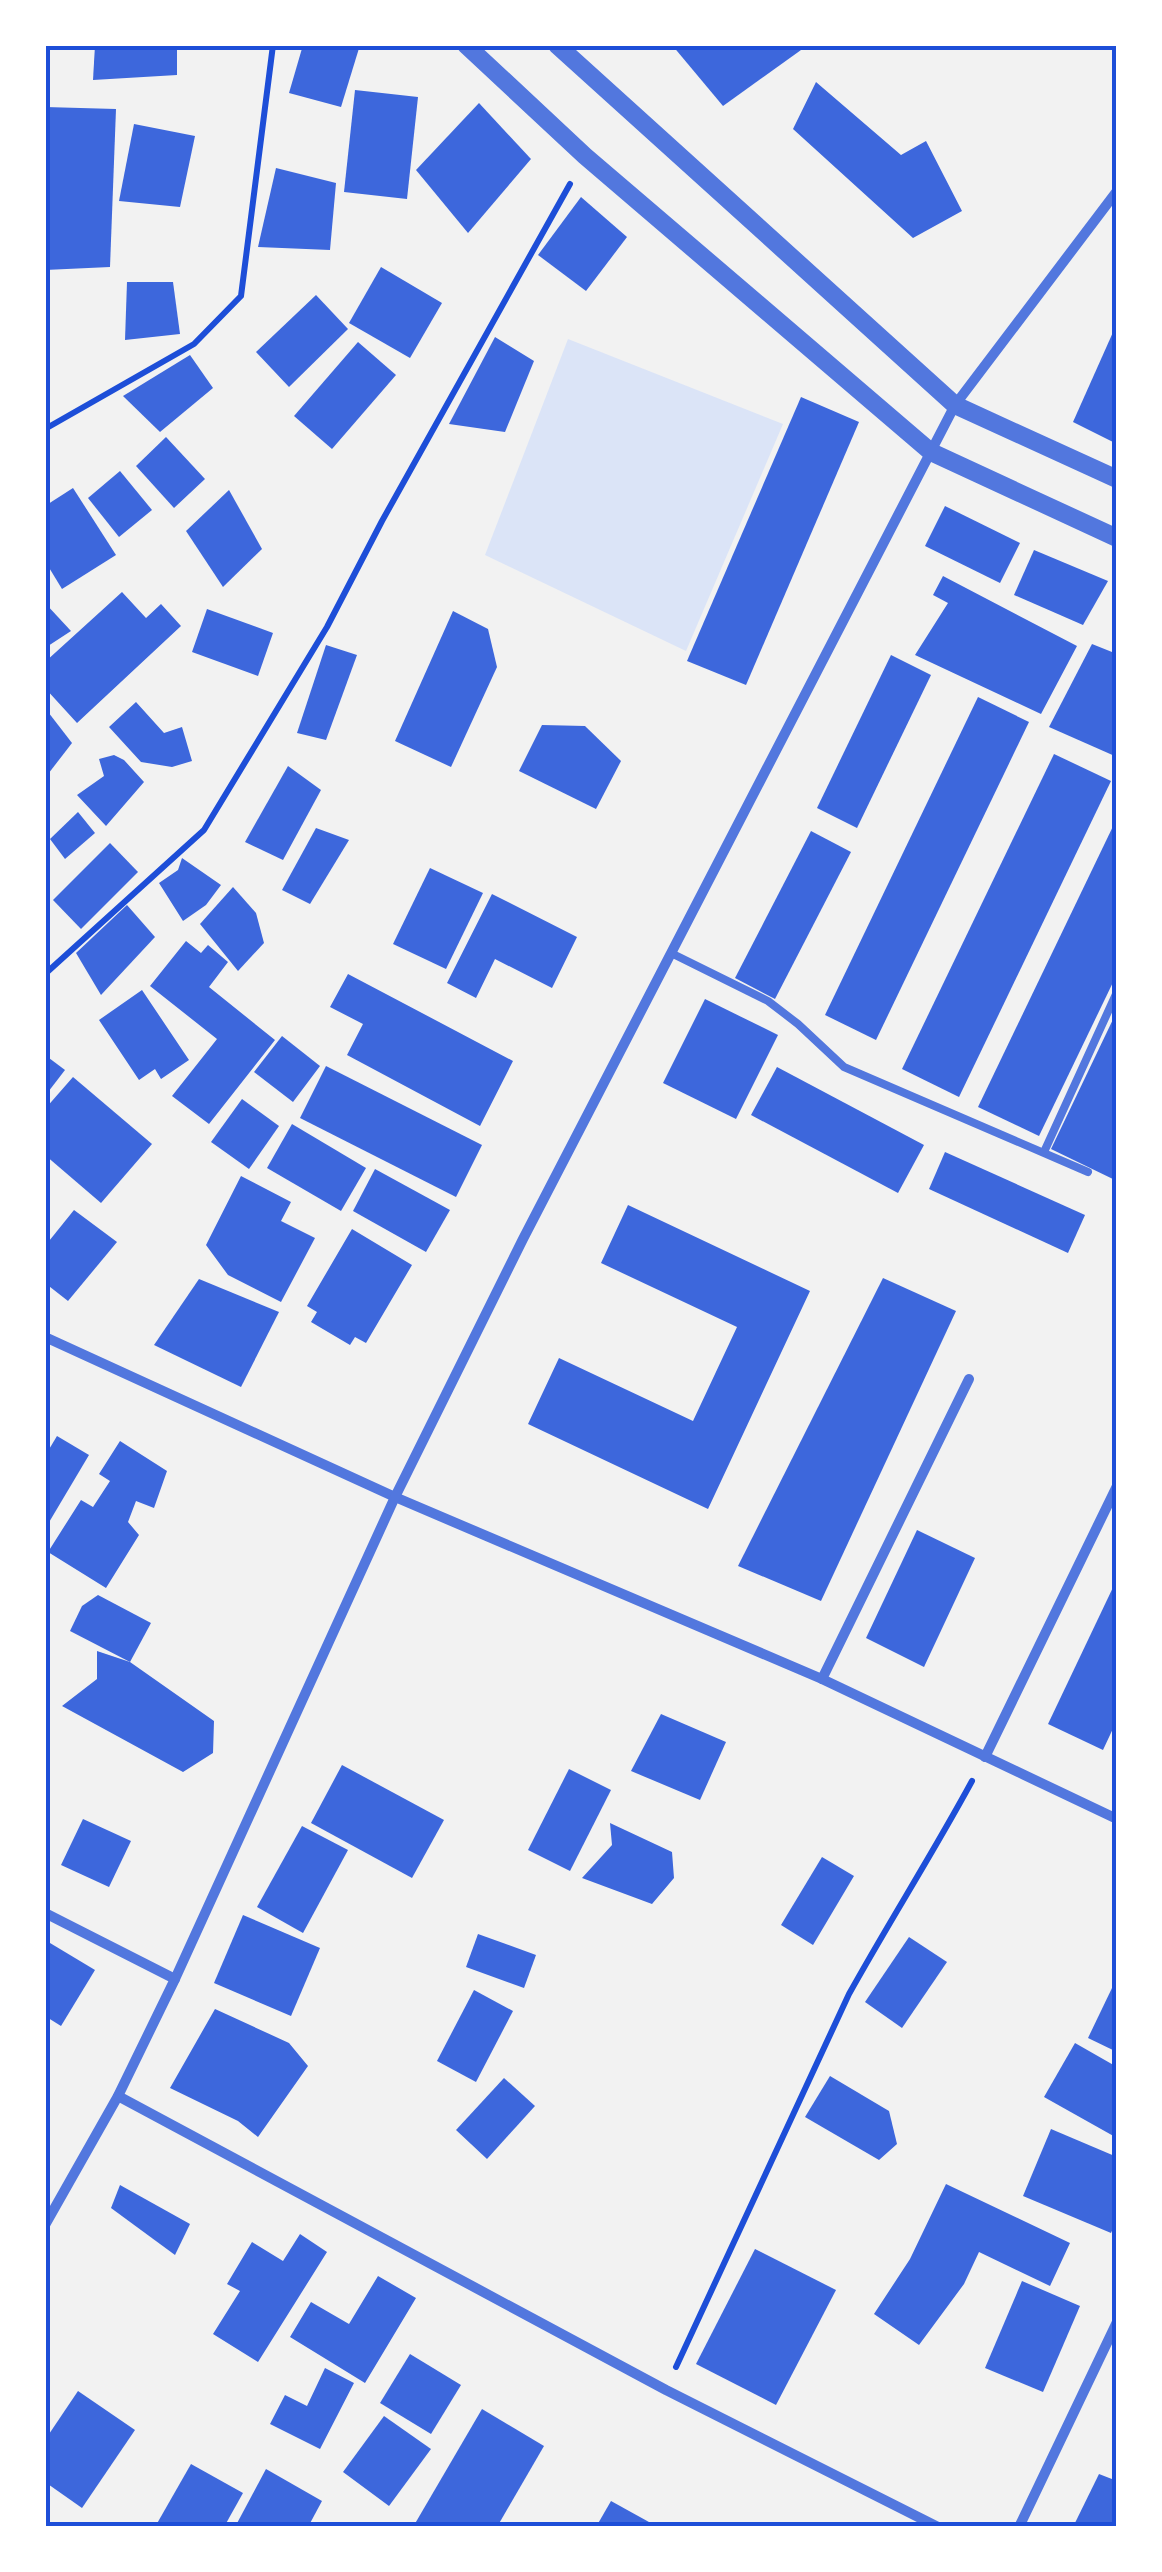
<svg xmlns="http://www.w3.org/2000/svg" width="1162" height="2572" font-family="Poppins,sans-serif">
<rect width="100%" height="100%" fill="#f2f2f2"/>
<!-- green -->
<path fill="#dbe4f7" d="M568,339L783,424L686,651L485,555Z"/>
<!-- building -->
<g fill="#3d67dc">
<path d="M95,45H177V75L93,80Z"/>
<path d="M303,45H360L341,107L289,93Z"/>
<path d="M672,45H808L723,106Z"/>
<path d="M816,82L901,155L926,141L962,211L913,238L793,129Z"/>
<path d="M355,90L418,97L407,199L344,192Z"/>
<path d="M479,103L531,159L468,233L416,170Z"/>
<path d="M45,107L116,109L110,267L45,270Z"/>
<path d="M134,124L195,136L180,207L119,201Z"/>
<path d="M276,168L336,183L330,250L258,247Z"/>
<path d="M581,197L627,237L586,291L538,255Z"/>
<path d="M381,267L442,303L410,358L349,323Z"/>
<path d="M127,282H173L180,334L125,340Z"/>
<path d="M316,295L348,329L289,387L256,352Z"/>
<path d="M1114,330L1117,331V444L1073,422Z"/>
<path d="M495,337L534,361L505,432L449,424Z"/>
<path d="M358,342L396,375L332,449L294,416Z"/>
<path d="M190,355L213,388L160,432L123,396Z"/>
<path d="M801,397L859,422L746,685L687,661Z"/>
<path d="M166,437L205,479L174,508L136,466Z"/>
<path d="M120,471L152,510L119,537L88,498Z"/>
<path d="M73,488L116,555L62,589L45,561V506Z"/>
<path d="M229,490L262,549L223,587L186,531Z"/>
<path d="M945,506L1020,543L1000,583L925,546Z"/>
<path d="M1034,550L1108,581L1083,625L1014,595Z"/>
<path d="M943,576L1077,646L1041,714L915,655L948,603L933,595Z"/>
<path d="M122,592L146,618L161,604L181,626L77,723L45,688V662Z"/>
<path d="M45,603L71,631L45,648Z"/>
<path d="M207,609L273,633L258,676L192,652Z"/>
<path d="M453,611L488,629L497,667L451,767L395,741Z"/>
<path d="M1092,644L1117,654V757L1049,727Z"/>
<path d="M326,645L357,655L326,740L297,733Z"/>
<path d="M891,655L931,675L857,828L817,808Z"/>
<path d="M978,697L1029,722L876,1040L825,1015Z"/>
<path d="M136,702L164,733L182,727L192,761L172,767L141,762L109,727Z"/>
<path d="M45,708L72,743L45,778Z"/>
<path d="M542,725L585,726L621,761L596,809L519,771Z"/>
<path d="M1054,754L1111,781L959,1097L902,1069Z"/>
<path d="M114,755L124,760L144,782L106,826L77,795L104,776L99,759Z"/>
<path d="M288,766L321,790L283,860L245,842Z"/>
<path d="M78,812L95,833L65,859L50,839Z"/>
<path d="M1117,818V974L1039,1136L978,1107Z"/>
<path d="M316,828L349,840L310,904L282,890Z"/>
<path d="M811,831L851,852L775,999L735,978Z"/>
<path d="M110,843L138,872L81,929L53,900Z"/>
<path d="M182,858L221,885L206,905L183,921L159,883L178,870Z"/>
<path d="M430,868L483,893L446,969L393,944Z"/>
<path d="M233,887L256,913L264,943L238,971L200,924Z"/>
<path d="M492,894L577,937L552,988L495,959L476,998L447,983Z"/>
<path d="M127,905L155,937L101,995L76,953Z"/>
<path d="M186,941L201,953L208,945L228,962L209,987L275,1040L209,1124L172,1096L217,1039L150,986Z"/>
<path d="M348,974L513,1061L480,1126L347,1055L363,1024L330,1007Z"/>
<path d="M142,990L189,1060L161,1079L155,1069L139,1080L99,1020Z"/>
<path d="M705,999L778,1035L736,1119L663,1083Z"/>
<path d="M1117,1011V1181L1051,1149Z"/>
<path d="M282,1036L320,1066L293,1102L254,1072Z"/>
<path d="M45,1055L65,1070L45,1096Z"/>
<path d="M326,1066L482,1145L456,1197L300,1118Z"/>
<path d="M777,1067L924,1145L898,1193L751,1115Z"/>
<path d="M73,1077L152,1144L101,1203L45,1155V1109Z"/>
<path d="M242,1099L279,1126L249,1169L211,1142Z"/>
<path d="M292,1124L366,1168L341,1211L267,1168Z"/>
<path d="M945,1152L1085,1215L1068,1253L929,1189Z"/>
<path d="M375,1169L450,1210L426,1252L353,1211Z"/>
<path d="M241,1176L291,1202L281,1221L315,1238L281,1302L228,1275L206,1245Z"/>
<path d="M628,1205L810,1291L708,1509L528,1424L559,1358L693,1421L737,1327L601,1263Z"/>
<path d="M74,1210L117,1242L68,1301L45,1283V1246Z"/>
<path d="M352,1229L412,1265L366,1343L355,1337L350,1345L311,1322L317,1312L307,1306Z"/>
<path d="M883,1278L956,1311L821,1601L738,1566Z"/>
<path d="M199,1279L279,1312L241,1387L154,1345Z"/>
<path d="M57,1436L89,1455L45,1529V1456Z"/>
<path d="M120,1441L167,1471L154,1508L136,1501L128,1522L139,1535L106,1588L48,1552L81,1500L93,1507L110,1481L99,1474Z"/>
<path d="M917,1530L975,1558L924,1667L866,1638Z"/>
<path d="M1117,1579V1720L1103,1750L1048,1724Z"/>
<path d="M98,1595L151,1623L130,1662L70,1631L82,1606Z"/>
<path d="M97,1651L130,1662L214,1721L213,1753L183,1772L62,1706L97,1679Z"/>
<path d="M661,1714L726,1742L700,1800L631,1771Z"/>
<path d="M342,1765L444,1820L412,1878L311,1823Z"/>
<path d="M569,1769L611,1790L570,1871L528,1850Z"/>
<path d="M83,1819L131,1841L109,1887L61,1865Z"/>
<path d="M610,1823L672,1852L674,1878L652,1904L582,1878L612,1845Z"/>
<path d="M302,1826L348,1850L303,1933L257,1907Z"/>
<path d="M822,1857L854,1876L813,1945L781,1925Z"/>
<path d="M243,1915L320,1948L291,2016L214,1983Z"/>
<path d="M478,1934L536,1955L524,1988L466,1967Z"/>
<path d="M909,1937L947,1962L902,2028L865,2002Z"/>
<path d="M45,1940L95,1970L61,2026L45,2016Z"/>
<path d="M1112,1988L1117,1991V2052L1088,2038Z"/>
<path d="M474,1990L513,2011L476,2082L437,2061Z"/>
<path d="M215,2009L289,2043L308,2066L258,2137L238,2121L170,2088Z"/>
<path d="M1075,2043L1117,2067V2138L1044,2097Z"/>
<path d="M830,2076L889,2111L897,2144L879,2160L805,2117Z"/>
<path d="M504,2078L535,2106L487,2159L456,2130Z"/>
<path d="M1051,2129L1117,2157V2219L1111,2233L1023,2196Z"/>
<path d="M946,2184L1070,2243L1050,2286L979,2252L964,2284L919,2345L874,2314L910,2259Z"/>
<path d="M120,2185L190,2224L175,2255L111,2208Z"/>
<path d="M300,2234L327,2252L258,2362L213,2334L240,2291L227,2284L252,2242L283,2261Z"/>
<path d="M755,2249L836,2290L776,2405L696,2364Z"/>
<path d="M378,2276L416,2298L365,2383L290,2337L311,2302L349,2324Z"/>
<path d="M1022,2281L1080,2306L1043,2392L985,2368Z"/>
<path d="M410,2354L461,2385L431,2434L380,2403Z"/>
<path d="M325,2368L354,2383L320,2449L270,2424L285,2395L307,2406Z"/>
<path d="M78,2391L135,2430L82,2508L45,2482V2440Z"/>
<path d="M482,2409L544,2446L497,2527H413Z"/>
<path d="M384,2416L431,2449L389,2506L343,2472Z"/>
<path d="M191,2464L243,2493L224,2527H155Z"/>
<path d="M266,2469L322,2501L308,2527H235Z"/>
<path d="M1099,2474L1117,2481V2527H1073Z"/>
<path d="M611,2501L658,2527H596Z"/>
</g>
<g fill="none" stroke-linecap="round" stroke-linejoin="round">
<!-- path -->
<g stroke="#1d4ed8" stroke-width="6">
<path d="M45,429L194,344L241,296L273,45"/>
<path d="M45,974L204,830L327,627L382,521L570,184"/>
<path d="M676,2367L849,1994C889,1922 933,1853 972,1781"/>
</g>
<!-- service -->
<g stroke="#5277de" stroke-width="8">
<path d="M671,953L768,1001L798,1024L844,1067L1088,1172"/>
<path d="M1044,1152L1117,992"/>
</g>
<!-- minor -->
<g stroke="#5277de" stroke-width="10">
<path d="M45,1337L395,1497L822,1679L1117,1819"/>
<path d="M822,1679L969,1379"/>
<path d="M985,1757L1117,1486"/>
<path d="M45,1913L175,1979"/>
<path d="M118,2096L666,2390L938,2527"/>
<path d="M45,2225L118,2096L175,1979L395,1497L523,1239L955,405L1117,191"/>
<path d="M1019,2527L1117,2322"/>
</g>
<!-- tertiary -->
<g stroke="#5277de" stroke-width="18">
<path d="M466,45L585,156L931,452L1117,538"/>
<path d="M557,45L955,405L1117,479"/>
</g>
</g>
<!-- border -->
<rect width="1162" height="2572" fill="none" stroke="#ffffff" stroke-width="95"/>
<rect x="48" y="48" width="1066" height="2476" fill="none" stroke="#1d4ed8" stroke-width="4"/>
</svg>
